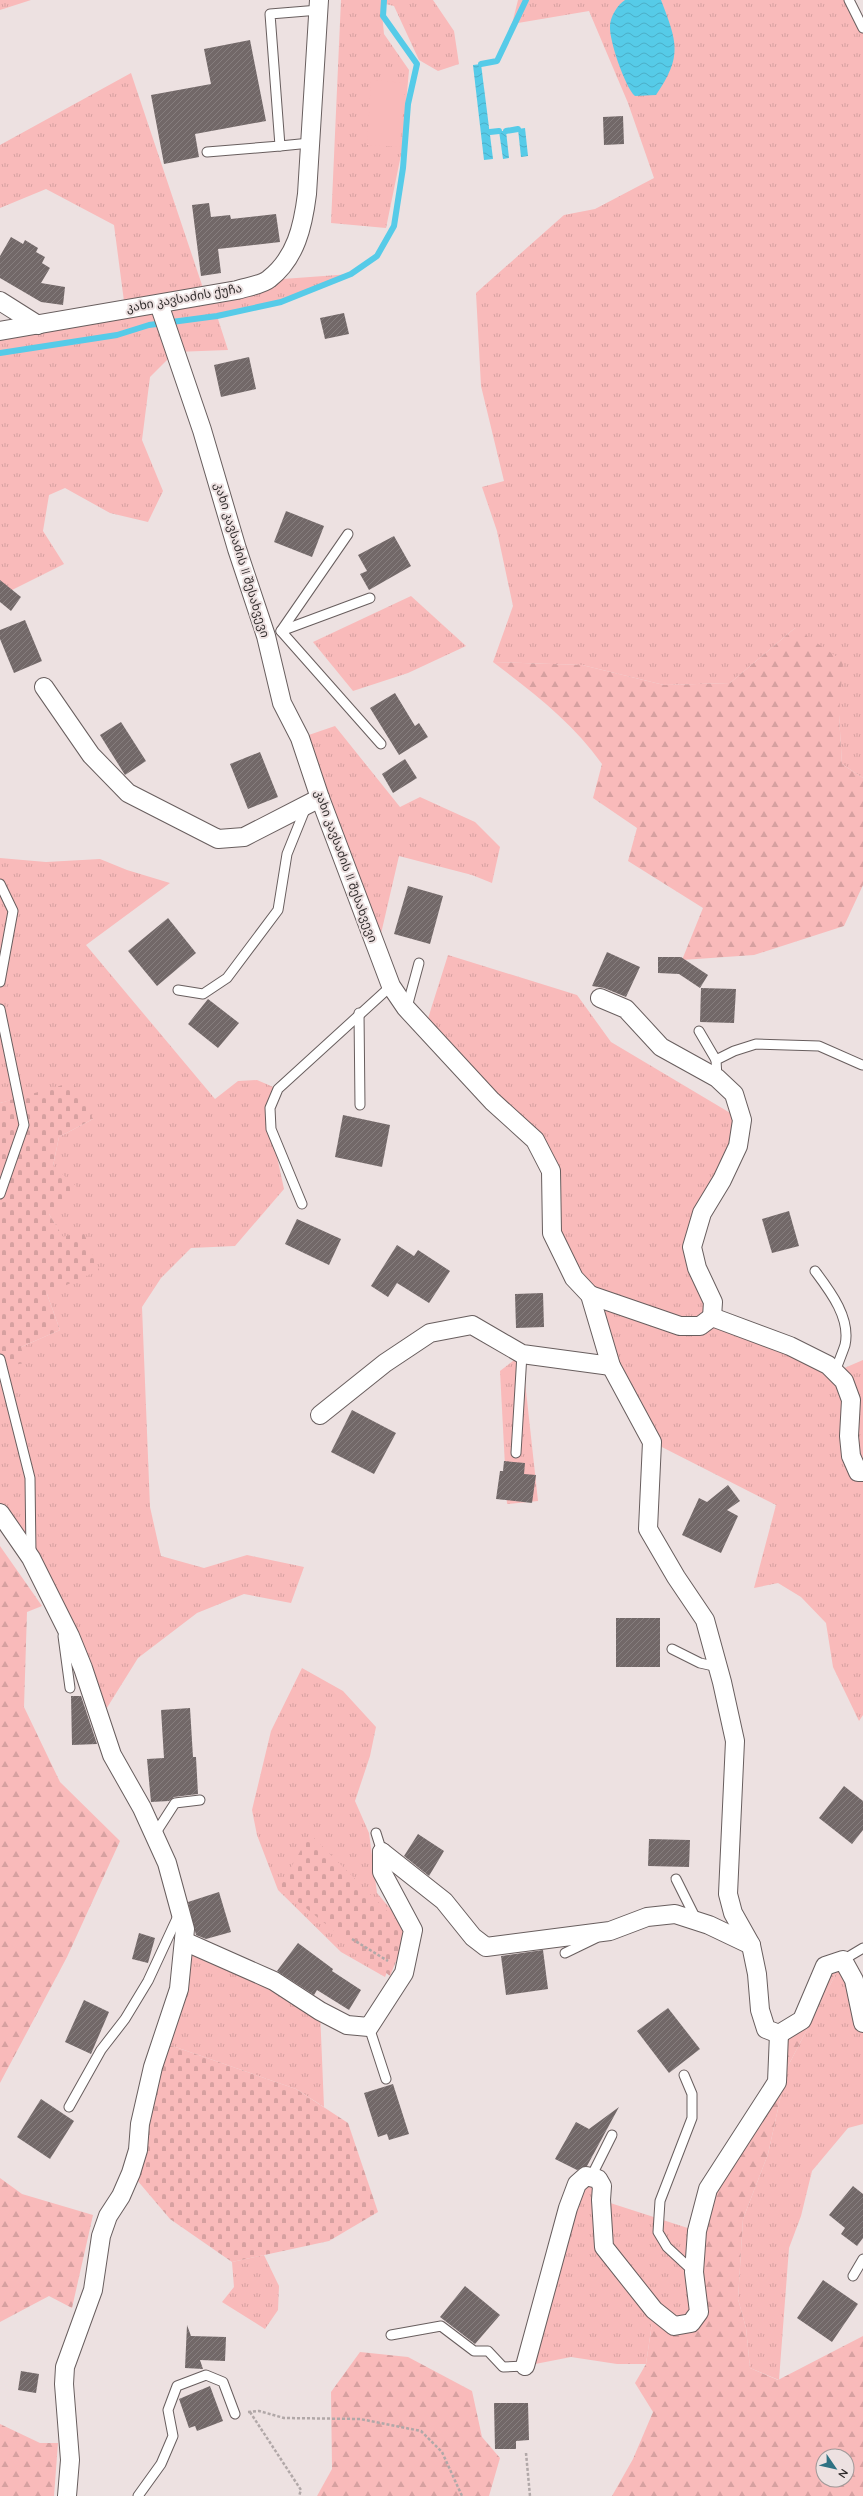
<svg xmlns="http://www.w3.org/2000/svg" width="863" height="2496" font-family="Quicksand,'Noto Sans Georgian',sans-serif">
<defs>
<pattern id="grass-tufts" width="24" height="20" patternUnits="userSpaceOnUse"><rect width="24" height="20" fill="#f9baba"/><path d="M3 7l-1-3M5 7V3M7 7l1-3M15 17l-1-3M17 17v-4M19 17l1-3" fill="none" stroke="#d6a0a0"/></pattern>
<pattern id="forest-firs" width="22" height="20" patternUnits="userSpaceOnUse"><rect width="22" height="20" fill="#f9baba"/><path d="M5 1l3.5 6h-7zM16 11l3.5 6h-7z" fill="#d6a0a0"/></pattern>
<pattern id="cemetery-stones" width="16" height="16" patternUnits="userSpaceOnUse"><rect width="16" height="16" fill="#f9baba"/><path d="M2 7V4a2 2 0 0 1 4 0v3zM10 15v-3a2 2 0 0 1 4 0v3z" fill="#d6a0a0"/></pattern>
<pattern id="water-waves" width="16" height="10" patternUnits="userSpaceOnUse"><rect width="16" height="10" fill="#56cbe8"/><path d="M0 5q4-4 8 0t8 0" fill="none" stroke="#4baec7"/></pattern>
<pattern id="building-hatch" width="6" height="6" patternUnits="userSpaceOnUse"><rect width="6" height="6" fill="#726868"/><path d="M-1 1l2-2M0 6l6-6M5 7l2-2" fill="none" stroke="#867e7e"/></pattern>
</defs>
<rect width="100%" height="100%" fill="#ede1e1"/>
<!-- grass -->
<g fill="url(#grass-tufts)">
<path d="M0,0H31L0,10Z"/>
<path d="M341,0H433L454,31L459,64L438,71L419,60L394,6L381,3L384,34L409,70L402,150L386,228L331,223Z"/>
<path d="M518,0H852L863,28V778L842,764L839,715L795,628L730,683L664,685L582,665L493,662L513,606L497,531L482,487L504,481L481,386L476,293L564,215L595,209L654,178L628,103L589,11L512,24Z"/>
<path d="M131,73L205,294L269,280L351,274L303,295L217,316L228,350L175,352L150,377L142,440L163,491L148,522L110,513L65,488L49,495L43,531L64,564L0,596V331L125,309L114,225L46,189L0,208V145Z"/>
<path d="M411,596L466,646L408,673L353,691L313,642Z"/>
<path d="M335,726L400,807L420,797L475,822L500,847L492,883L472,875L399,856L377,951L300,738Z"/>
<path d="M0,858L46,862L100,859L127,870L170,883L86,945L215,1099L238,1081L257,1080L278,1089L271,1108V1129L284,1189L235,1246L191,1248L161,1278L142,1307L150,1507L161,1556L204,1568L247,1555L304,1567L291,1603L244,1594L197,1613L138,1658L100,1719L0,1513V1370L21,1347L60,1330L47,1294L63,1238L49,1214L53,1166L59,1137L93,1119L31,1095L0,1103Z"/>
<path d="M448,955L577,995L611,1042L742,1120L692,1248L712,1317L835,1372L863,1360V1715L859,1721L833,1667L826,1623L801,1597L778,1583L754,1588L776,1505L652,1442L590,1295L552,1233L551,1171L425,1028Z"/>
<path d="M522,1354L538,1501L507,1504L500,1371Z"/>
<path d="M302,1668L343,1691L376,1727L370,1756L355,1801L369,1833L377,1893L406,1927L385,1977L341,1952L278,1890L257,1835L252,1810L271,1731Z"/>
<path d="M186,1942L320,2011L324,2107L296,2089L161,2042Z"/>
<path d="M843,1960L863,2023V2124L848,2128L812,2171L801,2216L789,2248L779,2380L750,2368L746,2328L738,2299L743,2219L768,2154L787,2068Z"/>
<path d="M586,2176L601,2200L697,2231L691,2323L654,2310L646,2364H617L571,2357L525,2366Z"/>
<path d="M264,2255L279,2286L278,2310L265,2329L222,2302L234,2287L232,2262Z"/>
</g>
<!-- forest -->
<g fill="url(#forest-firs)" fill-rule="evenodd">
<path d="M795,628L843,661L839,715L842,764L863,778V885L844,926L754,955L682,960L703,908L628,861L637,828L593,798L602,764C573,723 534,693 493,662L582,665L664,685L730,683Z"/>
<path d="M0,1546L42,1606L27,1612L24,1707L60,1782L120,1841L67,1957L0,2083Z"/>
<path d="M843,1960L787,2068L768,2154L743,2219L738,2299L746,2328L750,2368L778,2380L863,2336V2496H612L633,2459L653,2412L635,2383L646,2364L654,2310L691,2323L708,2189L777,2082L779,2034ZM823,2456H847V2480H823Z"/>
<path d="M0,2178L22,2194L93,2215L72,2308L49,2296L0,2322Z"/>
<path d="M360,2352L408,2357L472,2391L482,2437L500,2458L489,2496H317L332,2469L331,2392Z"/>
<path d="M0,2424L40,2443H58L54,2496H0Z"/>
</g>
<!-- cemetery -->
<g fill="url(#cemetery-stones)">
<path d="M73,1082L93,1119L59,1137L53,1166L78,1188L49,1214L63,1237L83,1231L99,1270L47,1294L60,1330L21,1347L25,1363L2,1367L0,1370V1103Z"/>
<path d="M310,1834L408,1932L390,1976L280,1887Z"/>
<path d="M161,2042L296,2089L348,2123L378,2212L329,2241L232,2262L170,2219L131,2173Z"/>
</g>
<!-- garden -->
<path fill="#f9baba" d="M371,80L405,83L400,147L367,145Z"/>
<!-- water -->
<g fill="url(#water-waves)">
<path d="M625,0H661C677,42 683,56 656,95L635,96C625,87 609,40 610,26C610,17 618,4 625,0Z"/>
<path d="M481,64L493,159L484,160L473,65Z"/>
<path d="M525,128L528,156L521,157L518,129Z"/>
<path d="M499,131H506L509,158L503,159Z"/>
</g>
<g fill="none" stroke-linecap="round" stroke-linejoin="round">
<!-- stream -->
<g stroke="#56cbe8" stroke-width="6">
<path d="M481,64L497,61L526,0"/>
<path d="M506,131L518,129"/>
<path d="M490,132L499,131"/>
<path d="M0,353L117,335L149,325L217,316L281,302L351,274L377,256L394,226L403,168L408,104L417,64L383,16L384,0"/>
</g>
</g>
<!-- building -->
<g fill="url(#building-hatch)">
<path d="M250,40L266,121L195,134L199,157L164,164L151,95L211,84L204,49Z"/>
<path d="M623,116L624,144L604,145L603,117Z"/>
<path d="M209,203L211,217L230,215L231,219L276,214L280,242L218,249L221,273L201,276L192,205Z"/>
<path d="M11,237L23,244L25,240L38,248L36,252L45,257L42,263L50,268L41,283L65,287L63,305L41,302L0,278V256Z"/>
<path d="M344,313L349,334L325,339L320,318Z"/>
<path d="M249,357L256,389L221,397L214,365Z"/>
<path d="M286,511L324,526L312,557L274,542Z"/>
<path d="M394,536L411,566L369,590L360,574L367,571L358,555Z"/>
<path d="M0,580L21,597L11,611L0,602Z"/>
<path d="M25,620L42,661L14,673L0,639V630Z"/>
<path d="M395,693L415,726L419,723L428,737L399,755L370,708Z"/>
<path d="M121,722L146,761L125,775L100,735Z"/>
<path d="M260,752L278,797L248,809L230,764Z"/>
<path d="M405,759L417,778L393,793L382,774Z"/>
<path d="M408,886L443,896L430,944L394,934Z"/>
<path d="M168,918L196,953L157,986L128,951Z"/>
<path d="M607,952L640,967L626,997L604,988L592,986Z"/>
<path d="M658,957H681L708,975L700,988L679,974L658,973Z"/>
<path d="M701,988L736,989L734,1023L700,1022Z"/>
<path d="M208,999L239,1023L218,1048L188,1024Z"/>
<path d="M343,1115L390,1125L382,1167L335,1157Z"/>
<path d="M789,1211L799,1246L772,1253L762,1219Z"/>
<path d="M297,1219L341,1239L329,1265L285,1244Z"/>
<path d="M397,1245L414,1256L418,1250L450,1271L429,1303L397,1283L388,1297L371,1286Z"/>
<path d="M543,1293L544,1327L516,1328L515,1294Z"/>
<path d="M352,1410L396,1433L374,1474L331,1452Z"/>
<path d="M504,1461L525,1463L524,1474L536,1475L532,1503L496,1499L500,1471H503Z"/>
<path d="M728,1485L740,1501L727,1510L738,1516L721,1553L682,1535L699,1498L707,1502Z"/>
<rect x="616" y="1618" width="44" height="49"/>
<path d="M71,1696H81L97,1744L72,1745Z"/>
<path d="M190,1708L193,1757H196L198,1794L174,1797L169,1801L151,1802L147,1759L164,1758L161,1710Z"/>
<path d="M844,1786L863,1801V1830L852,1844L819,1818Z"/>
<path d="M418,1834L444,1851L429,1876L404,1856Z"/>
<path d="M649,1839L690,1840L689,1867L648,1866Z"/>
<path d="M219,1892L231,1932L206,1939L196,1935L188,1902Z"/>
<path d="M139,1933L155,1938L148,1963L132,1959Z"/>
<path d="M298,1943L333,1969L332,1971L361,1990L349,2010L317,1990L314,1995L277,1971Z"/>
<path d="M543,1950L548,1989L506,1995L501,1956Z"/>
<path d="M84,2000L109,2012L91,2054L65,2042Z"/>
<path d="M668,2008L700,2049L669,2073L637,2031Z"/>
<path d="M393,2084L409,2134L389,2140L387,2134L378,2137L364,2093Z"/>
<path d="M41,2099L74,2121L50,2159L17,2137Z"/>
<path d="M619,2107L587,2166L577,2170L555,2159L576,2122L589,2129Z"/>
<path d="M853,2186L863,2194V2238L857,2246L841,2234L845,2228L829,2215Z"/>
<path d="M823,2280L858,2304L832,2342L797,2318Z"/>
<path d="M465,2286L500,2315L475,2344L440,2317Z"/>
<path d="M187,2325L191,2336L226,2337L225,2361L200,2360L203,2369L185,2368Z"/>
<path d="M21,2371L39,2374L36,2393L18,2390Z"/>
<path d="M210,2386L223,2421L197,2431L195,2426L189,2428L179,2399Z"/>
<path d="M494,2403H528L529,2440L516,2441V2449H495Z"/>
</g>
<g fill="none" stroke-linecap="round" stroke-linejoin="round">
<defs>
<g id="service">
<path d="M849,0L863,28"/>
<path d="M310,143L280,146L270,14L319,10"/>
<path d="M207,152L280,146"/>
<path d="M348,534L281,631L381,744"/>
<path d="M281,631L370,598"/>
<path d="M0,884L13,911L0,982"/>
<path d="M178,990L203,994L227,978L278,910L287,854L306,807"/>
<path d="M407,1007L419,963"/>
<path d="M0,1009L24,1125L0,1194"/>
<path d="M359,1013L360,1105"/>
<path d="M699,1031L716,1060"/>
<path d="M717,1078L716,1060L734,1051L756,1044L819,1046L862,1065"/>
<path d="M302,1204L271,1129L270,1108L278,1089L391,986"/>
<path d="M815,1271C830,1291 851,1318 845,1345C842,1354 838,1363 835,1372"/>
<path d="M0,1359L30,1478L31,1554"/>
<path d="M516,1453L522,1354"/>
<path d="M63,1636L70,1688"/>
<path d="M672,1649L700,1663L718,1667"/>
<path d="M376,1833L382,1852"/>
<path d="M155,1834L175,1803L200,1800"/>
<path d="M676,1879L697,1921"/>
<path d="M565,1953L596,1938"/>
<path d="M843,1960L863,1948"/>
<path d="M369,2027L386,2079"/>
<path d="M684,2075L692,2094V2118L660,2201L658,2232L667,2247L694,2272"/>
<path d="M69,2107L101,2050L125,2019L148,1981L179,1914"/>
<path d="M591,2177L612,2135"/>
<path d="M853,2276L863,2259"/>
<path d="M391,2335L441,2326L474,2351H488L503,2367L525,2366"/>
<path d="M138,2496L161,2464L173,2436L168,2410L177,2386L206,2375L223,2382L235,2414"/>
</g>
<g id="minor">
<path d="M0,301L38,325"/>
<path d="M159,304L202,430L237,549L266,636L282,703L300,738L320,798L391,986L406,1008L492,1101L535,1140L551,1171L552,1233L574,1278L590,1295L611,1366L652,1442L648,1529L676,1577L705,1620L722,1682L735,1741L728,1894L733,1913L751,1945L757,1974L760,2010L766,2029L779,2034L802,2020L825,1966L843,1960L854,1980L863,2023"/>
<path d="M0,331L237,290C246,287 262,285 269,279C296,258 303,226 307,194L319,0"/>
<path d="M44,687L91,755L128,793L218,839L244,837L320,798"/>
<path d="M600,998L626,1009L661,1047L717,1078L734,1094L742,1120L738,1146L722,1180L702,1213L692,1247L697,1268L713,1302L712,1317"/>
<path d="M590,1295L680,1326H700L712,1317"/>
<path d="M712,1317L790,1346L828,1365L844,1381L851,1400L849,1436L851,1456L858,1472H863"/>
<path d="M320,1415L385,1363L430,1333L472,1325L522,1354L611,1366"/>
<path d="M0,1513L31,1558L70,1636L83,1668L112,1755L142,1808L167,1863L185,1929L179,1989L153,2067L140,2124L138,2150L131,2173L121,2196L108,2216L101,2236L93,2290L65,2367L64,2384L70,2460L67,2496"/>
<path d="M382,1852L444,1901L473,1937L486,1947L610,1931L647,1917L675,1914L709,1925L751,1945"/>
<path d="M186,1942L274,1981L320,2011L347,2025L369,2027L404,1973L413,1930L382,1872V1852"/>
<path d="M525,2366L568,2208L577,2184L586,2176L598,2179L602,2186L601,2200L604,2247L654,2310L674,2326L691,2323L699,2312L694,2272L697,2231L708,2189L777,2082L779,2034"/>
</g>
</defs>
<!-- service casing -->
<use href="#service" stroke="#685e5e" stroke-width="11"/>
<!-- minor casing -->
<use href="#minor" stroke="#685e5e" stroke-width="20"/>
<!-- path -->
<g stroke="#b1a8a8" stroke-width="2.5" stroke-dasharray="3 2" stroke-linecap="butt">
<path d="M352,1939L388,1961"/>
<path d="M248,2412L259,2411L284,2418L360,2419L421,2431L442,2452L462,2496"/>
<path d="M250,2412L301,2490L299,2496"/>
<path d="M526,2453L530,2496"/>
</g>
<!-- service -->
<use href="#service" stroke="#fff" stroke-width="9"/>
<!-- minor -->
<use href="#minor" stroke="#fff" stroke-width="18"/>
</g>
<g text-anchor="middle" stroke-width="4" stroke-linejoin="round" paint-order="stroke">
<!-- street labels -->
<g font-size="12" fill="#302c2c" stroke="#ede1e1">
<text transform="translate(184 298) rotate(-10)" y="4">კახი კავსაძის ქუჩა</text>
<text transform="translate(242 560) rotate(73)" y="4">კახი კავსაძის II შესახვევი</text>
<text transform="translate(346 866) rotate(70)" y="4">კახი კავსაძის II შესახვევი</text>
</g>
</g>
<!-- north arrow -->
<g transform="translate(835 2468) rotate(124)"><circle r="19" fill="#ede1e1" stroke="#a19999"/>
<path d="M0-3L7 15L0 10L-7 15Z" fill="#2f7283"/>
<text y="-6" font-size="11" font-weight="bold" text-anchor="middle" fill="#302c2c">N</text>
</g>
</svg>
